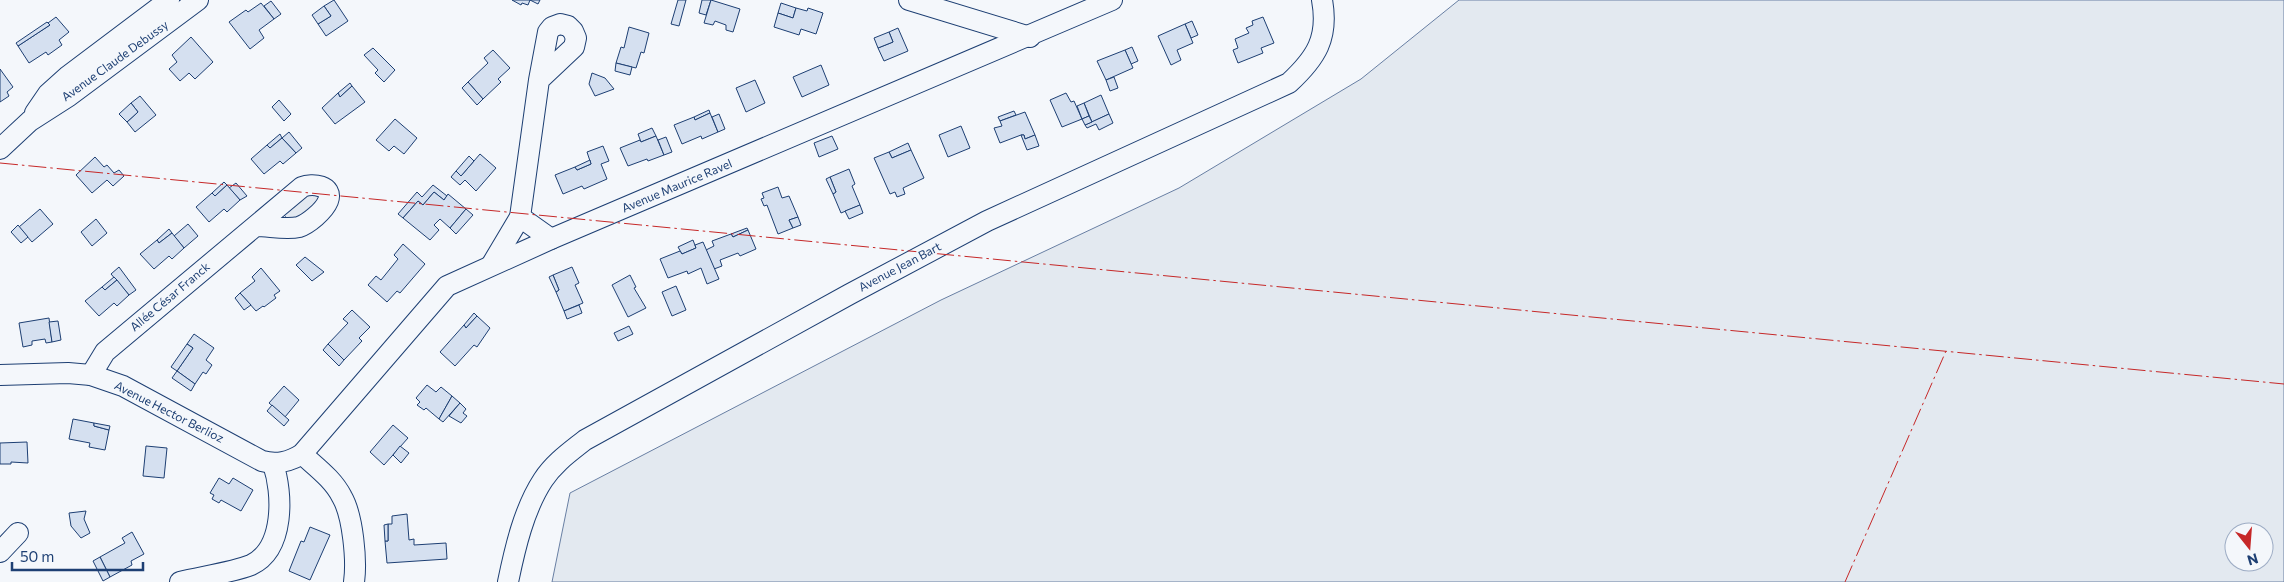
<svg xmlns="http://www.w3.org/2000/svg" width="2284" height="582" font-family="Commissioner,sans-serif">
<rect width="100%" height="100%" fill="#f4f7fb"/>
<!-- green -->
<g fill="#e3e9f0" stroke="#687fa3" fill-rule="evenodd">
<path d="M1459,0H2284V582H552L570,493L941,300L1179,188L1361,79ZM2234,532H2264V562H2234Z"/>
<path d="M306,192L320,196L305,217L287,218L284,215Z"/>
</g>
<!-- building -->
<g fill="#d5e0f0" stroke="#1d3f73">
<path d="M334,0L348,21L326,36L318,24L331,16L324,6Z"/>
<path d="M512,0H540L538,4L530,0L528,5L522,3L521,5Z"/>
<path d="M678,0H686L679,26L671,24Z"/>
<path d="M702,0H711L706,15L699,13Z"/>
<path d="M711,0L740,9L733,32L726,30V25L715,21L713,25L704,23Z"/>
<path d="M271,1L281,14L274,19L264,6Z"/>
<path d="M261,3L274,19L259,30L264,38L250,49L229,22L246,10L248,12Z"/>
<path d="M781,3L796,8L793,18L778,13Z"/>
<path d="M324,6L331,16L318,24L312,15Z"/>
<path d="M796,8L807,11L808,8L823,13L816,34L801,29L799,35L774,27L778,13L793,18Z"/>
<path d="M56,17L69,32L59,40L62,45L48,55L46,52L29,63L18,46L50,25L48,23Z"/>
<path d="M1263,17L1274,43L1261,48L1263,53L1238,63L1233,50L1238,48L1235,39L1249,33L1246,28L1253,25L1252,21Z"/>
<path d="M1192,21L1198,35L1191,38L1185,24Z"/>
<path d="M47,22L50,25L18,46L16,43Z"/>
<path d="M1185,24L1193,43L1177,50L1181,60L1171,65L1158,36Z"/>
<path d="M629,27L649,33L644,53L641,52L636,68L616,63L621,47L624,48Z"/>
<path d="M898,28L908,51L884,61L878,48L893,42L889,32Z"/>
<path d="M889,32L893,42L878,48L874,38Z"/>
<path d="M191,37L213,62L195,79L189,73L180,81L169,69L177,62L172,55Z"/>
<path d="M1132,47L1138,61L1131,64L1125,50Z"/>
<path d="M373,48L395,70L384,82L375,73L378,70L364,55Z"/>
<path d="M493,50L510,68L498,79L501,82L483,99L468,82L488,63L484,58Z"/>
<path d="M1125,50L1133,68L1106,80L1097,61Z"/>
<path d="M616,63L632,67L630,75L615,71Z"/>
<path d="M821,65L829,85L802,97L793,77Z"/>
<path d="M0,69L13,87L7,92L9,96L0,102Z"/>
<path d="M592,73L605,78L614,89L595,96L589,84Z"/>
<path d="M1114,77L1118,88L1110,91L1106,80Z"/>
<path d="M755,80L765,103L746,112L736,88Z"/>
<path d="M468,82L483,99L477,105L462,88Z"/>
<path d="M350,83L352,86L340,97L338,93Z"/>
<path d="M352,86L365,102L335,124L322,108L338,93L340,97Z"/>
<path d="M1066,93L1071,102L1074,101L1082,119L1062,127L1050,100Z"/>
<path d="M1101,95L1109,114L1092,122L1084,103Z"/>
<path d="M140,96L156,115L135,132L127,122L138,112L131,103Z"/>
<path d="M279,100L291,114L284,121L272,107Z"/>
<path d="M131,103L138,112L127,122L119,114Z"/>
<path d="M1084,103L1089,116L1082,119L1077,106Z"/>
<path d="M709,110L710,113L695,120L694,117Z"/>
<path d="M1014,111L1016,115L1000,121L998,117Z"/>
<path d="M1025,112L1035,135L1025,139L1024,135H1021L1000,143L994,128L1002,126L1000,121Z"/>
<path d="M710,113L718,132L702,139L701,136L682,144L674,125L694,117L695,120Z"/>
<path d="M719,114L725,129L718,132L712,117Z"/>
<path d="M1109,114L1113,123L1099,130L1096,124L1087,128L1085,125Z"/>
<path d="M1089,116L1092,122L1085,125L1082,119Z"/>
<path d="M395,119L417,138L404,154L394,146L389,151L376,140Z"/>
<path d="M961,126L970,148L948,157L939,135Z"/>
<path d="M652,128L656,136L641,142L638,134Z"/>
<path d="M289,132L302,148L296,153L282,138Z"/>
<path d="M280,134L282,138L270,148L267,145Z"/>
<path d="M1021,135H1024L1025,139L1035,135L1039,146L1027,150Z"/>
<path d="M656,136L664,155L648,161L647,159L628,166L620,148L640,140L641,142Z"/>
<path d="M832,136L838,149L819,157L814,143Z"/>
<path d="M666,137L672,152L664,155L658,140Z"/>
<path d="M282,138L296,153L283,164L280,161L264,174L251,159L267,145L270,148Z"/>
<path d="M908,143L911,150L892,158L889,152Z"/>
<path d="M603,146L609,161L601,164L607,179L584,189L582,186L563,194L555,175L575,167L577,170L591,164L587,152Z"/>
<path d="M911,150L924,178L903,188L905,194L897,197L895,192L890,194L874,158L889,152L892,158Z"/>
<path d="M480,154L496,168L476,191L465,180L460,185L451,177L456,171L461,176Z"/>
<path d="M469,156L474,161L461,176L456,171Z"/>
<path d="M95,157L104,167L107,165L114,173L119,170L124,176L113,186L107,180L92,193L76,175Z"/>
<path d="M590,160L591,164L577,170L575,167Z"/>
<path d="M849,169L855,184L852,186L860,205L841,213L833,194L836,192L830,177Z"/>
<path d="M830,177L836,192L833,194L826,179Z"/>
<path d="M224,182L227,185L215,196L212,193Z"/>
<path d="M236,183L247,196L240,200L229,188Z"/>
<path d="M227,185L240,200L227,212L224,209L209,222L196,207L212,193L215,196Z"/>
<path d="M433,185L447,196L444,200L434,192L423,205L418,201L403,218L398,214L417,192L422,197Z"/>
<path d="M778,187L782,198L789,196L798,217L789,220L793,228L778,234L767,205L764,206L761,199L764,198L762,193Z"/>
<path d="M434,192L444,200L448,194L466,209L450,228L440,219L434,225L439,230L430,240L403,218L418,201L423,205Z"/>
<path d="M860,205L863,213L849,219L845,211Z"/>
<path d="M40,209L53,224L32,242L19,227Z"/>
<path d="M466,209L473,215L456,234L450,228Z"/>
<path d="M798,217L801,225L793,228L789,220Z"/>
<path d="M96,219L107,233L92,246L81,232Z"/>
<path d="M188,224L198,236L184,248L174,236Z"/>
<path d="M18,225L28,237L21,243L11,232Z"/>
<path d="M747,228L748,230L733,237L731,234Z"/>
<path d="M169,229L172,233L159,243L157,240Z"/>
<path d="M748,230L756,249L740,256L738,253L720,260L722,266L714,269L706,250L714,246L712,241L731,234L733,237Z"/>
<path d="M172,233L184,248L172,259L169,256L154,269L140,254L157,240L159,243Z"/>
<path d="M693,240L696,248L682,254L678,247Z"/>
<path d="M703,242L719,279L707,284L701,268L688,274L687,271L668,278L660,259L680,251L682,254L696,248L695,245Z"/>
<path d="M403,244L425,264L400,293L397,291L387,302L368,285L376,276L381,280L398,259L394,255Z"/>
<path d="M305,257L324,272L312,281L296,265Z"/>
<path d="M119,267L136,290L129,295L111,274Z"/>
<path d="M572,267L579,283L575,285L583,303L564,311L556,292L559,290L553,275Z"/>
<path d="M261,268L280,291L274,295L276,298L264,307L263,306L256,311L240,293L255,281L252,277Z"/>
<path d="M553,275L559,290L556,292L549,277Z"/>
<path d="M630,275L636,287L634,288L646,308L628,317L612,285Z"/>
<path d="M114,277L117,280L105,290L102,287Z"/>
<path d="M117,280L129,295L117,306L114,303L99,316L85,301L102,287L105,290Z"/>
<path d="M676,286L686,310L672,316L662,292Z"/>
<path d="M240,293L251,305L244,310L235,298Z"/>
<path d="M579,305L582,313L567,319L564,311Z"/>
<path d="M352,310L370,327L359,338L362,341L344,360L328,344L348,323L343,319Z"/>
<path d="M474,313L477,316L466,328L464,325Z"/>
<path d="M477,316L490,328L477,347L474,345L455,366L440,352L464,325L466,328Z"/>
<path d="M49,318L52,342L46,343L45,339L32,341V345L23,347L19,323Z"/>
<path d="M58,321L61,340L52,342L49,322Z"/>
<path d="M629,326L633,334L618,341L614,333Z"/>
<path d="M194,334L214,348L206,360L212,365L206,374L203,372L195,384L177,371L193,348L187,344Z"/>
<path d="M187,344L193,348L177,371L171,367Z"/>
<path d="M328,344L344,360L339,366L323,350Z"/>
<path d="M177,371L195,384L191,391L172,378Z"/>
<path d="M427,385L436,392L441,387L452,396L439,419L426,408L424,410L417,405L420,402L416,398Z"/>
<path d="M284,386L299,400L285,417L269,403Z"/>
<path d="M452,396L460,403L443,422L439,419Z"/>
<path d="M460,403L466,409L463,413L467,416L461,423L449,416Z"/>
<path d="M272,405L289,420L284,426L267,411Z"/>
<path d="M73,419L94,423V426L109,430L105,450L89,447L90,443L69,439Z"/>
<path d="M94,423L110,426L109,430L94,426Z"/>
<path d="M393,425L408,438L384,465L370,452Z"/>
<path d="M27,442L28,463L11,462V464H0V443Z"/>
<path d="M146,446L167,448L164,478L143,476Z"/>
<path d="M400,446L409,453L401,463L393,455Z"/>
<path d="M219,478L229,484L233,478L253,490L241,511L221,500L219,503L212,499L214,495L210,493Z"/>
<path d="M86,511L84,519L90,533L81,538L71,526L69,513Z"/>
<path d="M407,514L409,540L414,539V545L446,543L447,559L387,563L385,541H388V524H392V516Z"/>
<path d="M388,524V541H385L384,525Z"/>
<path d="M310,527L330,535L310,580L289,571L301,541L304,542Z"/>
<path d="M132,532L144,554L131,561L132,565L110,577L100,557L125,543L122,538Z"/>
<path d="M100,557L110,577L103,581L93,561Z"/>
</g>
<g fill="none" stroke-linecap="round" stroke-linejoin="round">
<defs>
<g id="minor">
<path d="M909,0L1030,37"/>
<path d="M35,113L48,94L68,76L169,0"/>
<path d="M0,149L30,121L69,96L198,0"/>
<path d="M520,217L551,239"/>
<path d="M492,264L520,217L539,80L574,47L576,38L573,31L568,26L560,24L552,27L548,32L539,80"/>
<path d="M0,375L68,373L91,375L123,386L262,461C277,465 289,462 302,454L447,286L551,239L1112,0"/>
<path d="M91,375L105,352L302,187C312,183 334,185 328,201C324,211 308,224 299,227C286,230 269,226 256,226"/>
<path d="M302,454C316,467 333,479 342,497C353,516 357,561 354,582"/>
<path d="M0,552L18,533"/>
<path d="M180,582C200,577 234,572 251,565C285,549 283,493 273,464"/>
<path d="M508,582C515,548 524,509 543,480C554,463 570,452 585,440L850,294L987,221L1289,83C1316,58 1329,38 1322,0"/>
</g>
</defs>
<!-- minor casing -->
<use href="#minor" stroke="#1d3f73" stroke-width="22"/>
<!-- minor -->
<use href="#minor" stroke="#f4f7fb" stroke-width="20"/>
<!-- power -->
<g stroke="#c62828" stroke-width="1" stroke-dasharray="18 4 2.5 4" stroke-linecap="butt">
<path d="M0,163L2284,384"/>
<path d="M1845,582L1946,351"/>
</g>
</g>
<g text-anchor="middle" stroke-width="4" stroke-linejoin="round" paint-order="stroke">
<!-- street labels -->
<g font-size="12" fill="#1d3f73" stroke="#f4f7fb">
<text transform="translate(115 61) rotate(-36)" y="4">Avenue Claude Debussy</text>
<text transform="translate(677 186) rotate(-23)" y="4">Avenue Maurice Ravel</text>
<text transform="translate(900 267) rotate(-28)" y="4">Avenue Jean Bart</text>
<text transform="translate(170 297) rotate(-40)" y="4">Allée César Franck</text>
<text transform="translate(169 412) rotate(27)" y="4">Avenue Hector Berlioz</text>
</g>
</g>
<!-- north arrow -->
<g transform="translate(2249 547) rotate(163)"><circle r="24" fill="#f4f7fb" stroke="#9eadc5"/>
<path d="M0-4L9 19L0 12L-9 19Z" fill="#c62828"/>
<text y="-8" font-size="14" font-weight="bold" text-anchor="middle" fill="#1d3f73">N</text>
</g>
<!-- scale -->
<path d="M12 562v8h131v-8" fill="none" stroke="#1d3f73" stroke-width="2.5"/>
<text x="20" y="562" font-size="15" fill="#1d3f73" stroke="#f4f7fb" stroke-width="4" paint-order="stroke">50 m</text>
</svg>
